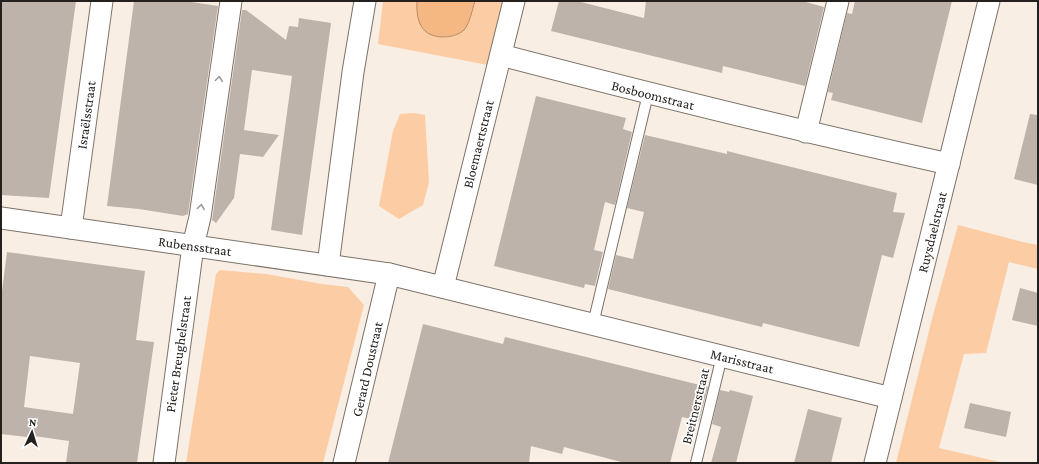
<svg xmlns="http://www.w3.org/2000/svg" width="1039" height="464" font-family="'Crimson Pro',serif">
<rect width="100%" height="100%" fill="#f9eee4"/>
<!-- green -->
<g fill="#fccca5">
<path d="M383,1H417L423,29C428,32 434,36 440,37C465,41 469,19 475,1H509L493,66L378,44Z"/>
<path d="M414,113L425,115L429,182L423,205L399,219L379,206L393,131L400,114Z"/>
<path d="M958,225L1023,242L1038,245V269L1009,262L986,353L964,354L939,448L1004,463H896L932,319Z"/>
<path d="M220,270L266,274L322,284L348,287L364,305L323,463H186L215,280L216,274Z"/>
</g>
<!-- water -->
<path fill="#f6b883" stroke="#b78a64" d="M417,1H475C472,10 470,23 464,30C458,35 451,37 444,37C421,37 416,21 417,1Z"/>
<!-- building -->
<g fill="#beb3aa" fill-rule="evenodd">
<path d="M1,1H76L49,198L1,195Z"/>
<path d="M134,1H185L218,6L188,214L183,216L139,209L107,206Z"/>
<path d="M559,1H577L644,18L646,1H802L824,7L805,86L723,66L722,73L551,31Z"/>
<path d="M855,1H952L922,123L831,100L833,93L828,92L847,13L852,14Z"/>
<path d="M242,10H246L286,40L289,26L298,27L299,18L331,23L302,235L271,230L292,76L252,70L244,130L279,135L263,157L240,154L234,198L216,223L212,220Z"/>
<path d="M536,96L626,118L623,129L632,132L615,205L605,202L594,250L603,252L595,286L585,284L584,288L494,266Z"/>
<path d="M1030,114L1038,115V185L1014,179Z"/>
<path d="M645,135L727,154V151L897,193L893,212L905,213L893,258L882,255L859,347L763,323L762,327L608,289L616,255L633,259L644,212L627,208Z"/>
<path d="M7,252L145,271L136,340L154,342L137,463H66L69,441L27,435V437L1,434V299ZM30,356L80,363L73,414L24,407Z"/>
<path d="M1020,288L1038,293V326L1012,320Z"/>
<path d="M423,324L503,344L505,337L708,387L699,421L682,417L670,463H625L564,447L562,454L531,446L529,463H388Z"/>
<path d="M720,390L729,392L730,390L753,396L736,463H711L721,427L712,424Z"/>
<path d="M970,403L1011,412L1006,437L964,428Z"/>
<path d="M808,409L842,418L831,463H794Z"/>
</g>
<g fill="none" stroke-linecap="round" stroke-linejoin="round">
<defs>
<g id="lane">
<path d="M593,324L648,94"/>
<path d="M696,463L722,356"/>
</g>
<g id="street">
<path d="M501,55C650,94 799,131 949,164"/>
<path d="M806,132L838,1"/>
<path d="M1,218L389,274L891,398"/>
<path d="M71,228L102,1"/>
<path d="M328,265L353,72L365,1"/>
<path d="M443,287L514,1"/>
<path d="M164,463L193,246L200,217L231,1"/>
<path d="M344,463L389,274"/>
<path d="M875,463L989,1"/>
</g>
</defs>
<!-- lane casing -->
<use href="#lane" stroke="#7c7269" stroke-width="12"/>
<!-- street casing -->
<use href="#street" stroke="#7c7269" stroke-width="23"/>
<!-- lane -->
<use href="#lane" stroke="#fff" stroke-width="10"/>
<!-- street -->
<use href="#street" stroke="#fff" stroke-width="21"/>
</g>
<!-- one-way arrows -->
<defs><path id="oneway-chevron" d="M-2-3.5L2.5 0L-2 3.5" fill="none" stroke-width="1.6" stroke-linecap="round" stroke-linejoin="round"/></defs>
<g stroke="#9c9b99">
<use href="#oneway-chevron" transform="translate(219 79) rotate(-82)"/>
<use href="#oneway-chevron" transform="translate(201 207) rotate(-82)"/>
</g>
<g text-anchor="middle" stroke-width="3.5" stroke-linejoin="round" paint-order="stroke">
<!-- street labels -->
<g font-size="14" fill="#24201d" stroke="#fff">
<text transform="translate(653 95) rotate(14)" y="5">Bosboomstraat</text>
<text transform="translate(86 115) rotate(-82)" y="5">Israëlsstraat</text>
<text transform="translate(478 144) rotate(-76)" y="5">Bloemaertstraat</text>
<text transform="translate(932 232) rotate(-76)" y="5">Ruysdaelstraat</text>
<text transform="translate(195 246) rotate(8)" y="5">Rubensstraat</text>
<text transform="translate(178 354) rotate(-82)" y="5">Pieter Breughelstraat</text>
<text transform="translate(742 361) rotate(14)" y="5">Marisstraat</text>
<text transform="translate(367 369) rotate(-77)" y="5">Gerard Doustraat</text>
<text transform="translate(695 406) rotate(-76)" y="5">Breitnerstraat</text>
</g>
</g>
<!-- border -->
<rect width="1039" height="464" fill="none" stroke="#24201d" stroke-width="4"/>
<!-- north arrow -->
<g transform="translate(32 432) rotate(4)" stroke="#ffffff" stroke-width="3" paint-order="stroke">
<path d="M0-3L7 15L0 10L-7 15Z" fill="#24201d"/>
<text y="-6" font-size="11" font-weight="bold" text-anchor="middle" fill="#24201d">N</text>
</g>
</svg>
